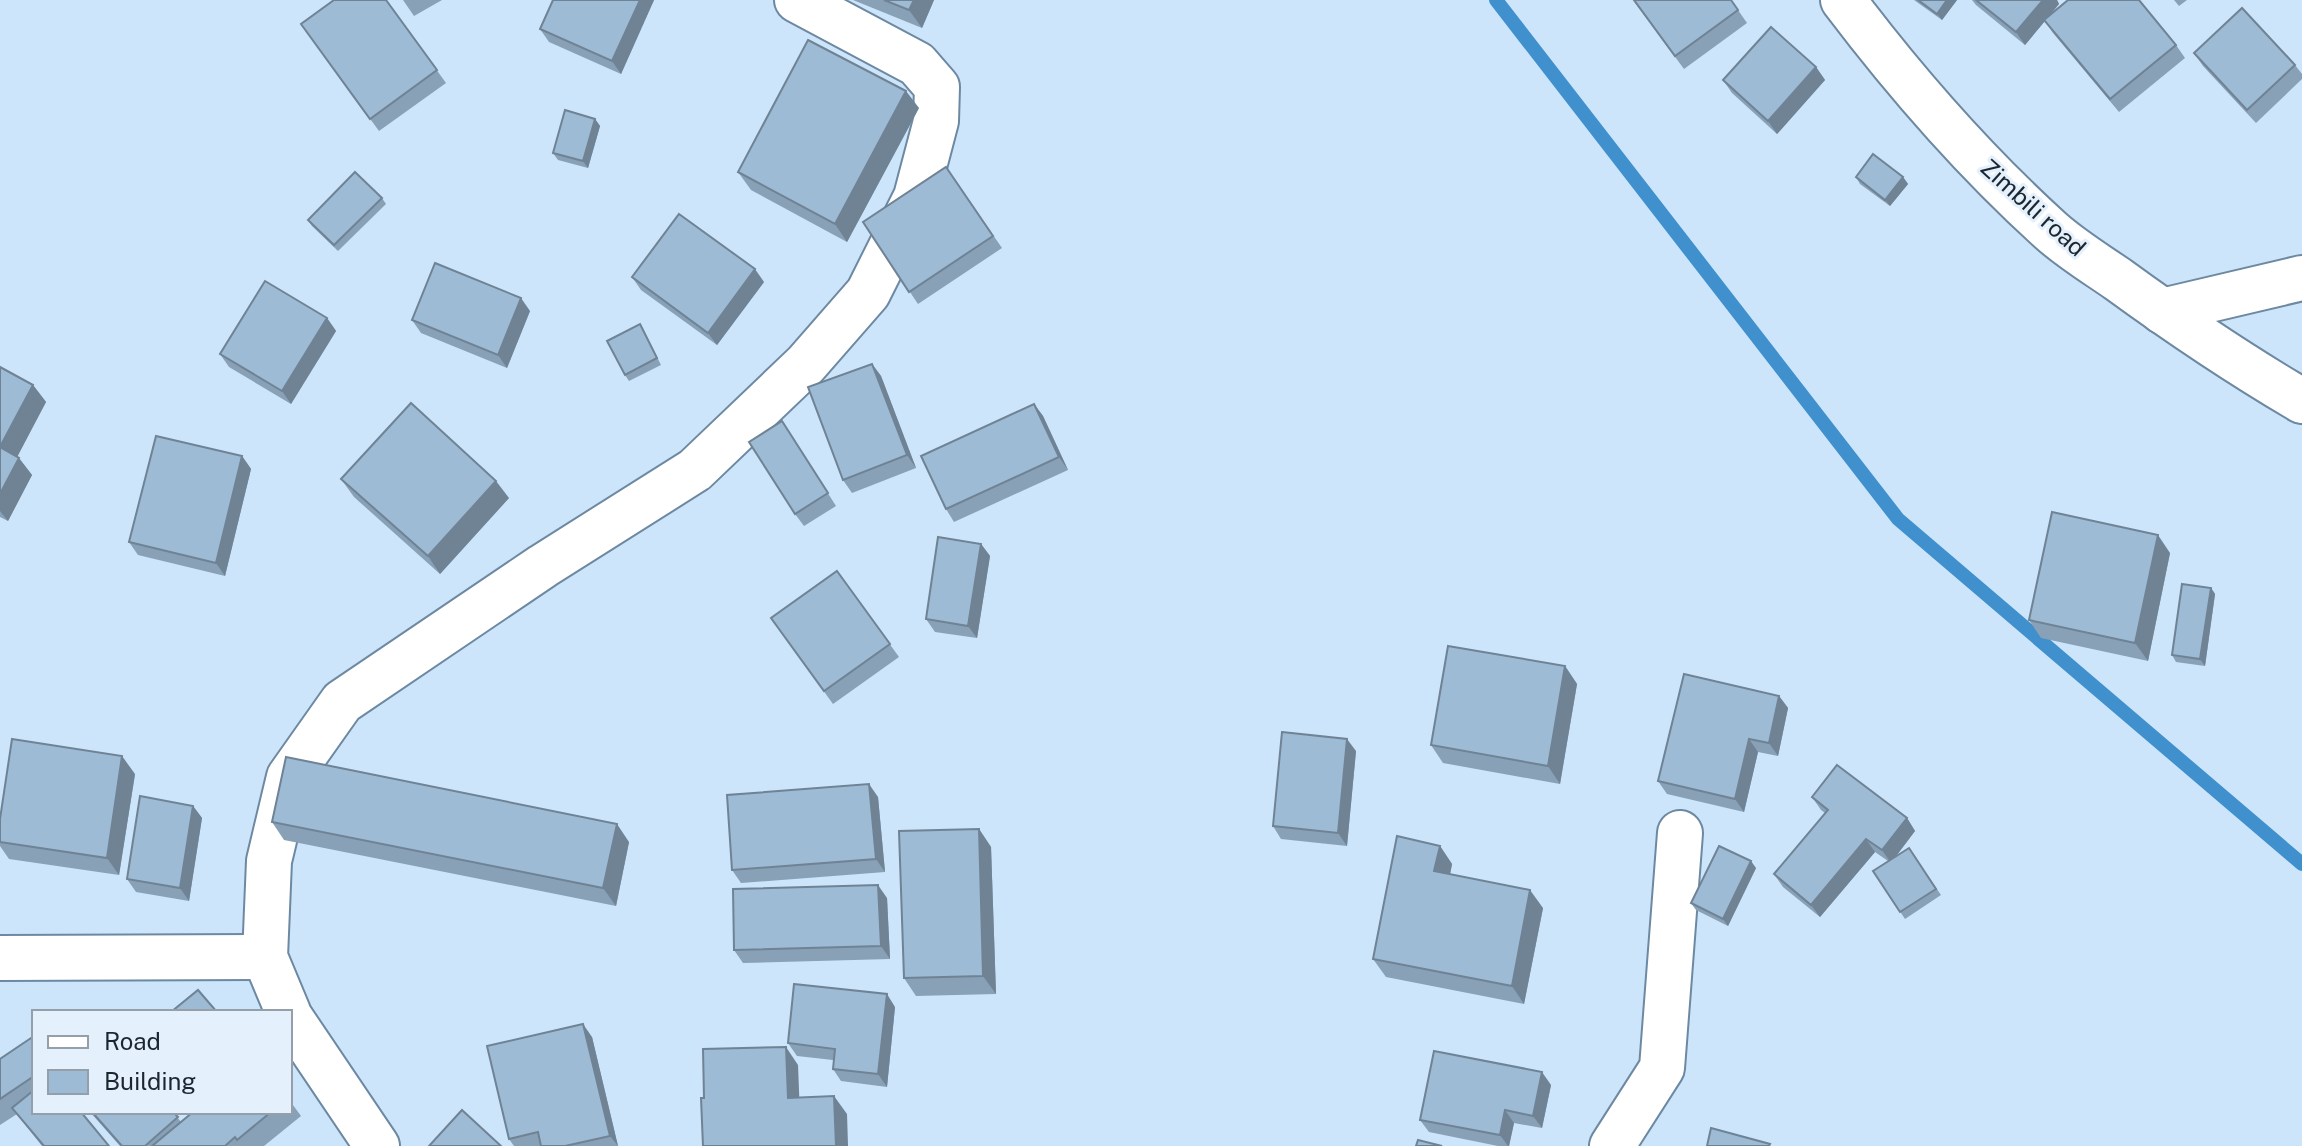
<svg xmlns="http://www.w3.org/2000/svg" width="2302" height="1146" font-family="'Public Sans',sans-serif">
<rect width="100%" height="100%" fill="#cce5fa"/>
<g fill="none" stroke-linecap="round" stroke-linejoin="round">
<!-- stream -->
<path stroke="#3f90cd" stroke-width="14" d="M1496,0L1898,519L2302,864"/>
<defs>
<g id="minor">
<path d="M1843,0C1905,82 1974,161 2050,230C2071,249 2096,264 2119,280C2178,323 2239,364 2302,401"/>
<path d="M2162,311L2302,278"/>
<path d="M0,958L265,957"/>
<path d="M288,1012L265,957L269,861L289,777L342,702L543,566L695,470L806,364L868,293L916,197L936,121L937,87L917,64L797,0"/>
<path d="M290,1017L377,1146"/>
<path d="M1612,1146L1662,1068L1680,833"/>
</g>
</defs>
<!-- minor casing -->
<use href="#minor" stroke="#6d89a2" stroke-width="48"/>
<!-- minor -->
<use href="#minor" stroke="#fff" stroke-width="44"/>
</g>
<!-- wall -->
<g fill="#88a1b7">
<path d="M386,0L446,83L379,131L301,24Z"/>
<path d="M403,0H442L414,16Z"/>
<path d="M553,0H654L621,74L549,42L540,29Z"/>
<path d="M853,0H934L922,28Z"/>
<path d="M1633,0L1738,10L1747,23L1684,69Z"/>
<path d="M1914,0H1957L1942,20Z"/>
<path d="M1972,0H2057L2059,4L2050,15L2176,45L2185,58L2119,112L2053,33L2045,21L2025,45L1976,5Z"/>
<path d="M2174,0H2187L2179,6Z"/>
<path d="M2194,53L2295,65L2302,74V79L2256,123L2203,66Z"/>
<path d="M1816,67L1825,80L1777,134L1732,93L1723,80Z"/>
<path d="M919,108L847,242L751,190L738,172Z"/>
<path d="M595,119L600,126L588,168L558,160L553,153Z"/>
<path d="M946,167L1002,248L918,304L863,222Z"/>
<path d="M1856,177H1903L1908,184L1890,206L1860,184Z"/>
<path d="M382,198L386,204L338,251L312,226L308,220Z"/>
<path d="M632,277L764,282L717,345L641,290Z"/>
<path d="M530,311L507,368L421,333L412,320Z"/>
<path d="M327,318L336,331L291,404L229,367L220,354Z"/>
<path d="M644,331L661,365L629,381L625,375Z"/>
<path d="M872,364L881,376L916,468L852,493L843,480Z"/>
<path d="M0,367L33,385L46,402L17,456L32,475L8,521L0,517Z"/>
<path d="M1034,404L1043,416L1068,470L954,522L946,509Z"/>
<path d="M782,421L836,506L804,526L795,514Z"/>
<path d="M242,456L251,469L225,576L138,555L129,542Z"/>
<path d="M341,479L509,498L440,574L354,497Z"/>
<path d="M981,544L990,556L977,638L935,632L926,619Z"/>
<path d="M2170,553L2148,661L2041,638L2029,620Z"/>
<path d="M837,571L899,657L833,704L771,618Z"/>
<path d="M2211,588L2215,594L2205,666L2176,662L2172,655Z"/>
<path d="M1565,666L1577,684L1560,784L1443,763L1431,745Z"/>
<path d="M1779,696L1788,708L1778,756L1758,752L1744,812L1667,794L1658,781Z"/>
<path d="M1356,751L1347,846L1281,839L1273,826Z"/>
<path d="M135,774L119,875L9,859L0,846V819Z"/>
<path d="M878,797L885,872L741,883L732,870Z"/>
<path d="M1812,797L1907,818L1915,831L1895,857L1909,848L1941,895L1905,919L1873,871L1888,861L1875,852L1820,917L1783,887L1774,874L1825,813L1821,810Z"/>
<path d="M193,806L202,818L189,901L136,892L127,879Z"/>
<path d="M272,822L629,842L616,906L284,840Z"/>
<path d="M979,829L991,847L996,994L916,996L904,978Z"/>
<path d="M1440,846L1452,864L1450,875L1543,908L1524,1004L1386,977L1373,959Z"/>
<path d="M1756,868L1728,926L1696,910L1691,903Z"/>
<path d="M887,898L890,959L743,963L734,950Z"/>
<path d="M895,1007L887,1087L841,1081L833,1069V1060L797,1056L788,1043Z"/>
<path d="M592,1037L618,1146H514L509,1139Z"/>
<path d="M34,1042V1112L109,1146H42L17,1114L0,1125V1059Z"/>
<path d="M1551,1085L1542,1128L1514,1123L1509,1146H1498L1429,1132L1420,1120Z"/>
<path d="M290,1101L301,1116L264,1146H120L90,1112H173L181,1122L193,1112H290Z"/>
</g>
<!-- shaded-wall -->
<g fill="#6f8395">
<path d="M640,0H654L621,74L612,61Z"/>
<path d="M914,0H934L922,28L909,10Z"/>
<path d="M1947,0H1957L1942,20L1937,14Z"/>
<path d="M2043,0H2057L2059,4L2025,45L2016,32Z"/>
<path d="M1816,67L1825,80L1777,134L1768,121Z"/>
<path d="M906,91L919,108L847,242L835,224Z"/>
<path d="M595,119L600,126L588,168L583,161Z"/>
<path d="M1903,177L1908,184L1890,206L1885,200Z"/>
<path d="M755,269L764,282L717,345L708,333Z"/>
<path d="M521,298L530,311L507,368L498,355Z"/>
<path d="M327,318L336,331L291,404L282,391Z"/>
<path d="M872,364L881,376L916,468L907,455Z"/>
<path d="M33,385L46,402L13,465L0,447Z"/>
<path d="M1034,404L1043,416L1068,470L1059,457Z"/>
<path d="M242,456L251,469L225,576L216,563Z"/>
<path d="M19,458L32,475L8,521L0,511V494Z"/>
<path d="M496,481L509,498L440,574L428,556Z"/>
<path d="M2158,535L2170,553L2148,661L2135,643Z"/>
<path d="M981,544L990,556L977,638L968,626Z"/>
<path d="M2211,588L2215,594L2205,666L2200,659Z"/>
<path d="M1565,666L1577,684L1560,784L1548,766Z"/>
<path d="M1779,696L1788,708L1778,756L1769,743Z"/>
<path d="M1347,739L1356,751L1347,846L1338,833Z"/>
<path d="M1749,739L1758,752L1744,812L1735,799Z"/>
<path d="M122,756L135,774L119,875L107,858Z"/>
<path d="M869,784L878,797L885,872L876,859Z"/>
<path d="M193,806L202,818L189,901L180,888Z"/>
<path d="M1907,818L1915,831L1891,863L1882,850Z"/>
<path d="M617,824L629,842L616,906L603,888Z"/>
<path d="M979,829L991,847L996,994L983,976Z"/>
<path d="M1866,839L1875,852L1820,917L1811,905Z"/>
<path d="M1440,846L1452,864L1447,889L1434,871Z"/>
<path d="M1751,861L1756,868L1728,926L1723,919Z"/>
<path d="M878,885L887,898L890,959L881,946Z"/>
<path d="M1530,890L1543,908L1524,1004L1512,986Z"/>
<path d="M887,994L895,1007L887,1087L878,1074Z"/>
<path d="M583,1024L592,1037L618,1146L610,1136Z"/>
<path d="M786,1047L798,1065L800,1116L788,1098Z"/>
<path d="M1542,1072L1551,1085L1542,1128L1533,1116Z"/>
<path d="M834,1096L847,1114L848,1146H836Z"/>
<path d="M1505,1110L1514,1123L1509,1146H1508L1500,1135Z"/>
</g>
<!-- building -->
<g fill="#9ebbd5" stroke="#6f8395" stroke-width="2">
<path d="M334,0H386L437,70L370,119L301,24Z"/>
<path d="M553,0H640L612,61L540,29Z"/>
<path d="M884,0H914L909,10Z"/>
<path d="M1634,0H1731L1738,10L1675,56Z"/>
<path d="M1918,0H1947L1937,14Z"/>
<path d="M1976,0H2043L2016,32Z"/>
<path d="M2068,0H2139L2176,45L2110,99L2044,20Z"/>
<path d="M2242,8L2295,65L2247,110L2194,53Z"/>
<path d="M1771,27L1816,67L1768,121L1723,80Z"/>
<path d="M808,40L906,91L835,224L738,172Z"/>
<path d="M565,110L595,119L583,161L553,153Z"/>
<path d="M1873,154L1903,177L1885,200L1856,177Z"/>
<path d="M946,167L993,236L909,292L863,222Z"/>
<path d="M355,172L382,198L334,245L308,220Z"/>
<path d="M679,214L755,269L708,333L632,277Z"/>
<path d="M435,263L521,298L498,355L412,320Z"/>
<path d="M265,281L327,318L282,391L220,354Z"/>
<path d="M640,324L657,358L625,375L607,341Z"/>
<path d="M872,364L907,455L843,480L808,387Z"/>
<path d="M0,367L33,385L0,447Z"/>
<path d="M411,403L496,481L428,556L341,479Z"/>
<path d="M1034,404L1059,457L946,509L921,456Z"/>
<path d="M782,421L828,493L795,514L749,442Z"/>
<path d="M156,436L242,456L216,563L129,542Z"/>
<path d="M0,447L19,458L0,494Z"/>
<path d="M2052,512L2158,535L2135,643L2029,620Z"/>
<path d="M938,537L981,544L968,626L926,619Z"/>
<path d="M837,571L890,644L824,691L771,618Z"/>
<path d="M2182,584L2211,588L2200,659L2172,655Z"/>
<path d="M1448,646L1565,666L1548,766L1431,745Z"/>
<path d="M1684,674L1779,696L1769,743L1749,739L1735,799L1658,781Z"/>
<path d="M1282,732L1347,739L1338,833L1273,826Z"/>
<path d="M12,739L122,756L107,858L0,842V819Z"/>
<path d="M286,757L617,824L603,888L272,822Z"/>
<path d="M1837,765L1907,818L1882,850L1866,839L1811,905L1774,874L1828,810L1812,797Z"/>
<path d="M869,784L876,859L732,870L727,795Z"/>
<path d="M140,796L193,806L180,888L127,879Z"/>
<path d="M979,829L983,976L904,978L899,831Z"/>
<path d="M1397,836L1440,846L1434,871L1530,890L1512,986L1373,959Z"/>
<path d="M1719,846L1751,861L1723,919L1691,903Z"/>
<path d="M1909,848L1936,889L1900,912L1873,871Z"/>
<path d="M878,885L881,946L734,950L733,889Z"/>
<path d="M794,984L887,994L878,1074L833,1069L835,1049L788,1043Z"/>
<path d="M198,990L217,1012H171Z"/>
<path d="M583,1024L610,1136L565,1146H541L538,1132L509,1139L487,1046Z"/>
<path d="M31,1038L34,1042V1076L0,1099V1059Z"/>
<path d="M786,1047L788,1098L834,1096L836,1146H703L701,1098H704L703,1049Z"/>
<path d="M1434,1051L1542,1072L1533,1116L1505,1110L1500,1135L1420,1120Z"/>
<path d="M34,1090V1112H81L109,1146H44L12,1108Z"/>
<path d="M462,1110L501,1146H429Z"/>
<path d="M92,1112H173L178,1117L145,1146H122Z"/>
<path d="M193,1112H271L237,1140L235,1137L225,1146H152Z"/>
<path d="M1711,1128L1770,1144L1769,1146H1707Z"/>
<path d="M1418,1140L1442,1146H1416Z"/>
</g>
<g text-anchor="middle" stroke-width="6" stroke-linejoin="round" paint-order="stroke">
<!-- street labels -->
<g font-size="24" fill="#1b2630" stroke="#e4f0fb">
<text transform="translate(2033 208) rotate(42)" y="8">Zimbili road</text>
</g>
</g>
<!-- legend -->
<rect x="32" y="1010" width="260" height="104" fill="#e4f0fb" stroke="#949faa" stroke-width="2"/>
<rect x="48" y="1036" width="40" height="12" fill="#ffffff" stroke="#949faa" stroke-width="2"/>
<text x="104" y="1050" font-size="24" fill="#1b2630">Road</text>
<rect x="48" y="1070" width="40" height="24" fill="#9ebbd5" stroke="#949faa" stroke-width="2"/>
<text x="104" y="1090" font-size="24" fill="#1b2630">Building</text>
</svg>
